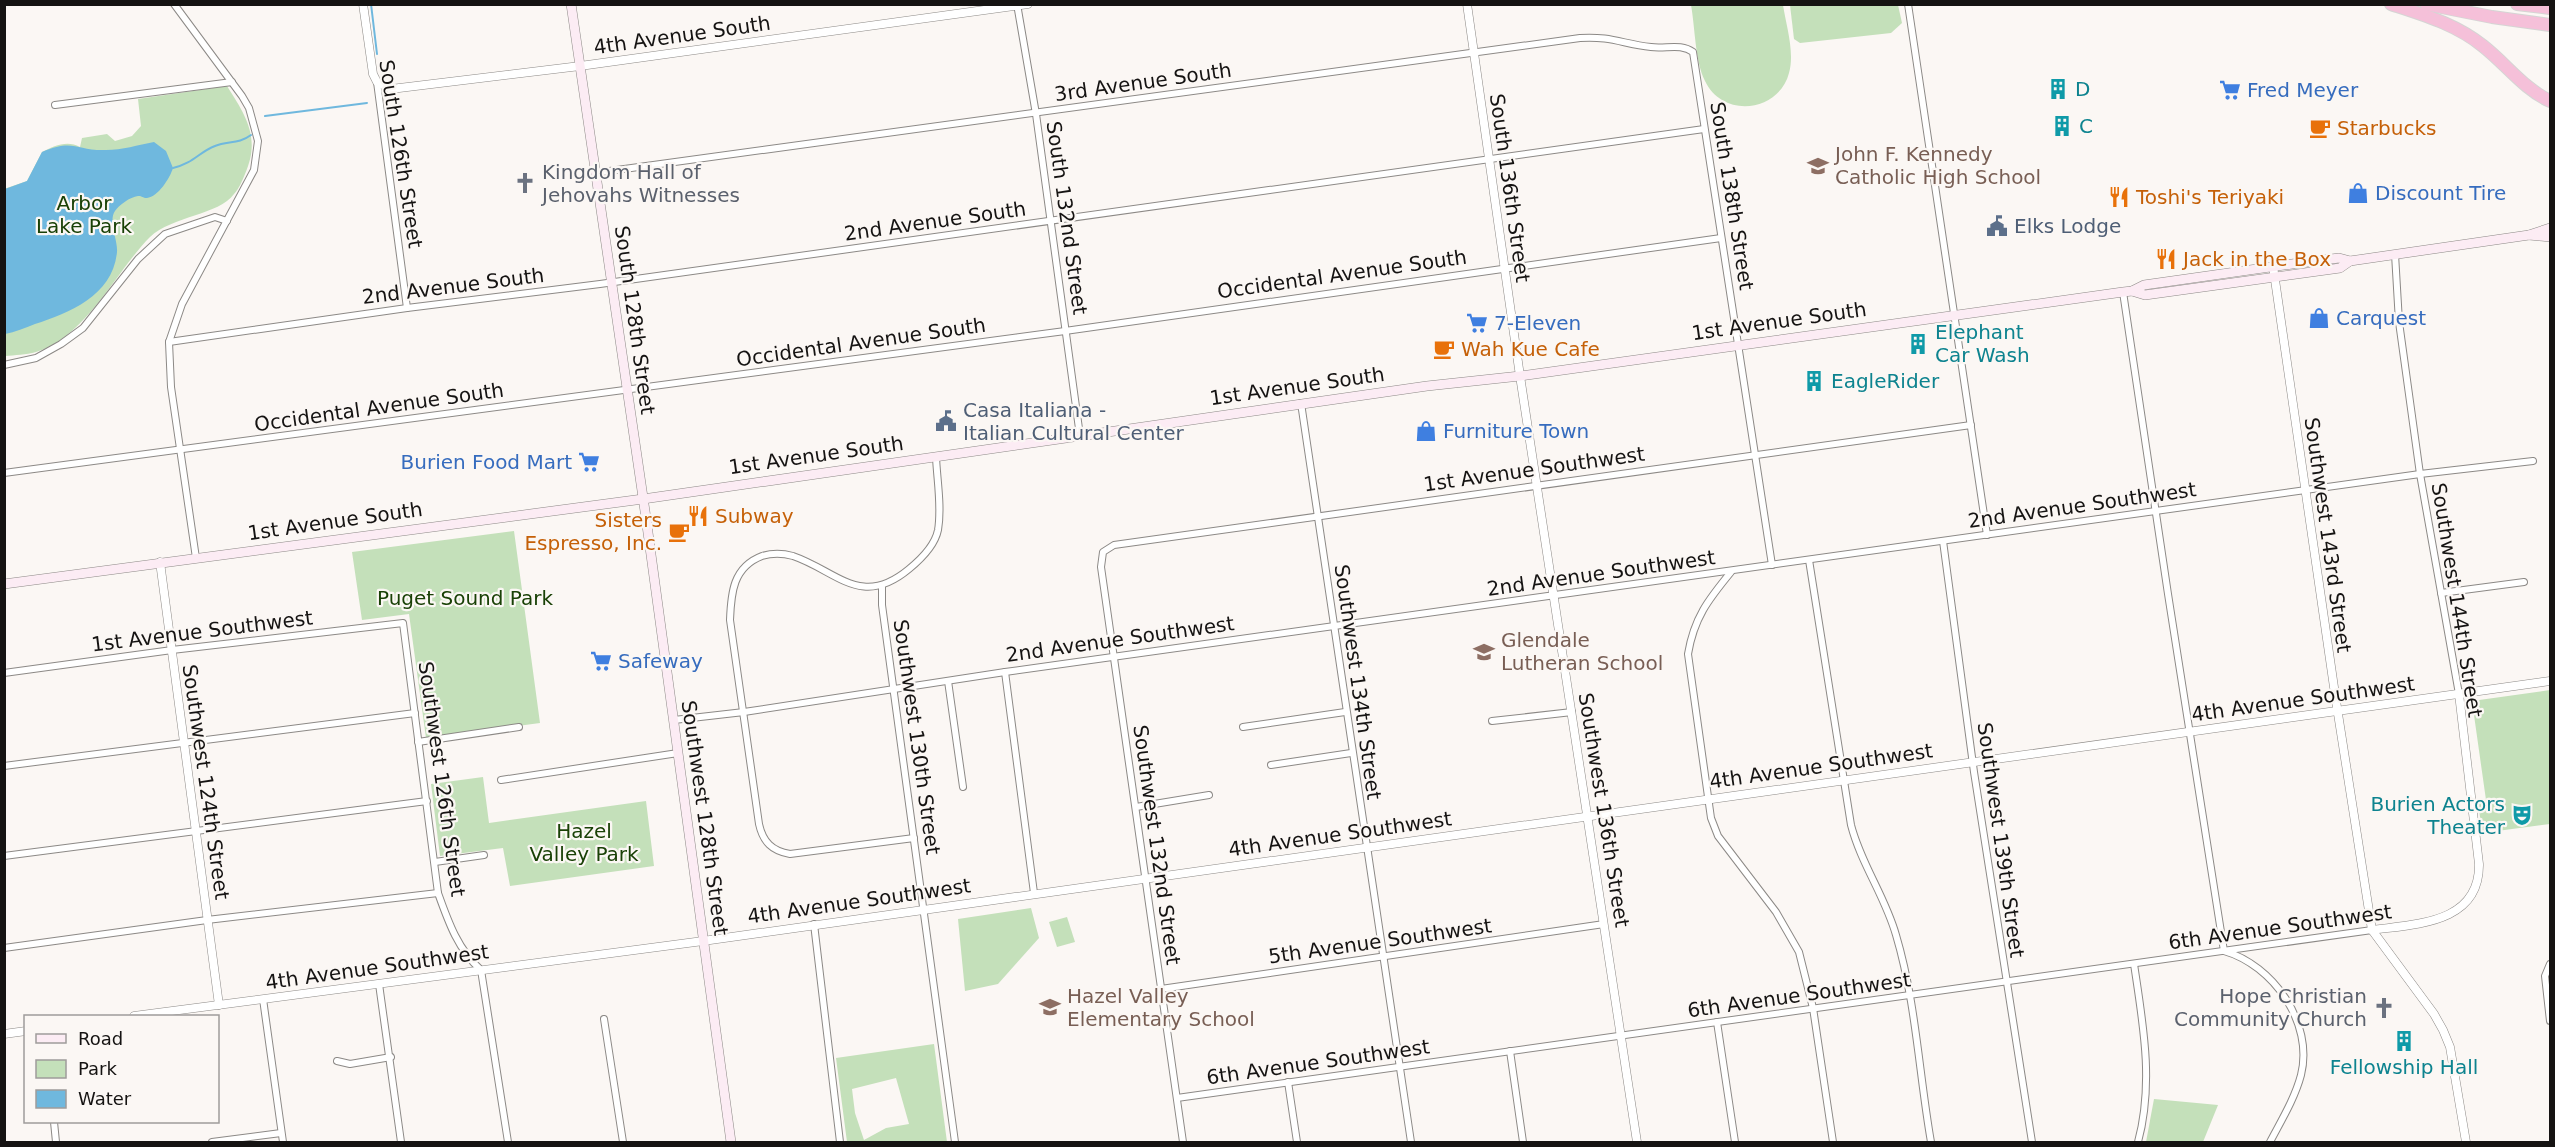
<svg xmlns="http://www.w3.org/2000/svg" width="2555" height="1147" font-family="'DejaVu Sans',sans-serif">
<rect width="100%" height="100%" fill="#fbf7f4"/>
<!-- green -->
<g fill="#c4e0ba" fill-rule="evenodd">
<path d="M1691,5H1783C1786,25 1795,52 1789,73C1779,112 1723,119 1705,81C1695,61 1695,27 1691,5Z"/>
<path d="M1790,5H1898L1902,23L1891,33L1800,43L1794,39Z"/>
<path d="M227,86C246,116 261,138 245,174C242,181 239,189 234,194C219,215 172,216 150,237C116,271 86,337 36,352C26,355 15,355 5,356L4,189L27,181L42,152C54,146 67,140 80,147L82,138L107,134L115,141L132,136L141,126L138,99Z"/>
<path d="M514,531L540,723L426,738L409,614L362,620L352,552Z"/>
<path d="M2550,690V824L2482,833L2478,801L2486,800L2472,701Z"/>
<path d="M483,777L489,823L646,801L654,866L510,886L503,848L440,856L431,784Z"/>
<path d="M1031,908L1039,938L998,984L965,991L958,919Z"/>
<path d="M1067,917L1075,942L1057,947L1049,922Z"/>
<path d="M934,1044L947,1142H847L836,1058ZM896,1078L909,1124L886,1128L864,1140L855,1113L852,1089Z"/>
<path d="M2154,1099L2218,1105L2203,1142H2146Z"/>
</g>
<!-- water -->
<path fill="#6fb8de" d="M154,142L166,151L173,168C170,178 158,197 147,198C142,198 143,196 138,196C130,197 119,205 115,211C108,221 118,240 117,252C113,295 70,313 35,324C25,328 15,332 5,334V189L27,181L42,152C74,138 76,151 106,150C122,150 138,145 154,142Z"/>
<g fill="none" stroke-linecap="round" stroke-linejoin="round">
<!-- stream -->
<g stroke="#6fb8de" stroke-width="2">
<path d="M371,4L377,54"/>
<path d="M265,116L367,103"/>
<path d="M173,168C194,163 199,152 215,146C228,141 239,144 251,135"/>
</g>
<defs>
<g id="minor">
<path d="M174,4L242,96L249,108L258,141L254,170L182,304L169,342L171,387L196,558"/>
<path d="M1017,4L1036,114L1080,436"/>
<path d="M1908,4L1987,535"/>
<path d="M377,82L407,308"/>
<path d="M55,105L232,82"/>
<path d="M595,173L1580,38C1611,36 1623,44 1651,47C1666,49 1681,43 1693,52L1772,565"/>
<path d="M2395,254L2399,322L2420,474L2459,694"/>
<path d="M2123,292L2168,594L2224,951C2273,965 2314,1023 2301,1075C2295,1098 2281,1121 2270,1142"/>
<path d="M169,342L407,308L600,284L1704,129"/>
<path d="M4,365L36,358L61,344L83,328L138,259L165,234L215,217L227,221"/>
<path d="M1301,403L1411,1142"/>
<path d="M4,473L1065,331L1721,238"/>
<path d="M1943,541L1974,772L2032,1142"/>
<path d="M1809,560L1851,825C1861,864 1885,896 1896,935C1916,1002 1919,1074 1931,1142"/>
<path d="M1731,572C1708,600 1694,618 1688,654L1711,818L1718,836L1776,912L1799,952L1813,1008L1833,1142"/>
<path d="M882,586V605L955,1142"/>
<path d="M2441,593L2524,582"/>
<path d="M1005,672L1034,893"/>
<path d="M4,673L172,650L403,623L438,893C448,921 458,950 481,970L508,1142"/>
<path d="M948,681L963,787"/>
<path d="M674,720L744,712L1005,672L2420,474L2533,461"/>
<path d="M1492,721L1572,712"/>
<path d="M1243,727L1345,712"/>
<path d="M418,742L519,727"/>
<path d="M1271,765L1351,753"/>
<path d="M4,766L415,713"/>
<path d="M501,780L678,753"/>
<path d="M1136,807L1209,795"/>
<path d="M914,838L790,854C772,851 763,842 759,824L730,620C731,593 733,567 762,556C772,553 782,553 793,556C837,571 861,609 909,569C920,560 935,545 938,530C942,507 937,480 936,457"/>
<path d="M4,856L427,801"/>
<path d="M435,862L484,855"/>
<path d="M814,924L840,1142"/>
<path d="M4,948L207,920L438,893"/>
<path d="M2134,964C2143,1024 2154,1083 2138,1142"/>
<path d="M2550,964L2545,976L2550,1021"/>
<path d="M379,984L401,1142"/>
<path d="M1161,989L1604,924"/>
<path d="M263,999L283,1142"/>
<path d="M604,1019L623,1142"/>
<path d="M1717,1022L1735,1142"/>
<path d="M1510,1051L1523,1142"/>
<path d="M337,1061L350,1064L391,1057"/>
<path d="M1288,1082L1297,1142"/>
<path d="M1177,1098L2372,930"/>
<path d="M54,1122L56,1142"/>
<path d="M212,1142L281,1133"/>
<path d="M1183,1142L1101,567L1103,552L1114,545L1971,425"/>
</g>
<g id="tertiary">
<path d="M363,4L373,74L377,82L391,89L580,66L1028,4"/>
<path d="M1467,4L1520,376L1637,1142"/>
<path d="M2273,266L2336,701L2372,930L2434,1014L2443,1030L2450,1047L2466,1142"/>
<path d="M160,562L219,1005"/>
<path d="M2372,930C2415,924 2480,924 2479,864L2459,694"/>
<path d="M134,1016L703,941L2550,681"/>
<path d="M4,1034L26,1031"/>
</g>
<g id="secondary">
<path d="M571,4L646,518L731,1142"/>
<path d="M2529,235L2550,237"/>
<path d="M2132,291L2145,295L2340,268L2350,261"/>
<path d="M4,584L643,499L1427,386L1520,376L2123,292L2132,291L2144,285L2292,264L2339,258L2350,261L2529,235L2550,228"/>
</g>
<g id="motorway">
<path d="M2391,4C2424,15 2456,24 2483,46C2506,64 2524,89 2550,101"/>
<path d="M2426,4L2492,17L2550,25"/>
<path d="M2517,4L2550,8"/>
</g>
</defs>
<!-- minor casing -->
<use href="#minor" stroke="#8c8986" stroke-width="8"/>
<!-- tertiary casing -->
<use href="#tertiary" stroke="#8c8986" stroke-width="9"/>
<!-- secondary casing -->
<use href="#secondary" stroke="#8c8986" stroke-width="10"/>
<!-- motorway casing -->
<use href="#motorway" stroke="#d5d5d4" stroke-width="14"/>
<!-- minor -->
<use href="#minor" stroke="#fff" stroke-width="6"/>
<!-- tertiary -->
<use href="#tertiary" stroke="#fff" stroke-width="8"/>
<!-- secondary -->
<use href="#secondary" stroke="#fcecf4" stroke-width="9"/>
<!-- motorway -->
<use href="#motorway" stroke="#f5c0d9" stroke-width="12"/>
</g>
<!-- icons -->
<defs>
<symbol id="building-bare" viewBox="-9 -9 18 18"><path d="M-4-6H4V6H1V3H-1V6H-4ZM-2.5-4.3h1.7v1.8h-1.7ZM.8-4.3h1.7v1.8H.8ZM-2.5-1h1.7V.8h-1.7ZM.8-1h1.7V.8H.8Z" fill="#0f9aa8" stroke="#fbf7f4" stroke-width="2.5" paint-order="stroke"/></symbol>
<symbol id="supermarket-bare" viewBox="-9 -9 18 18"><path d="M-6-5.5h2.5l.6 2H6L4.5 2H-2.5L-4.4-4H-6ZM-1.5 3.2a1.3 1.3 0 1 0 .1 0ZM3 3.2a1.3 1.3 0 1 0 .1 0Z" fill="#3f7fe0" stroke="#fbf7f4" stroke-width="2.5" paint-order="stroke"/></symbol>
<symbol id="cafe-bare" viewBox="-9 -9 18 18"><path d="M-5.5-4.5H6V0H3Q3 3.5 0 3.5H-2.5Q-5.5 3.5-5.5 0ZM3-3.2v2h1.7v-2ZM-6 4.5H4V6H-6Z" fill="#e8710a" stroke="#fbf7f4" stroke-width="2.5" paint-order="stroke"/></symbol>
<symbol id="school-bare" viewBox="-9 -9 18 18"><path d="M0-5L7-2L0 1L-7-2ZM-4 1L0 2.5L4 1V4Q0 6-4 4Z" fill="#8d6e63" stroke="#fbf7f4" stroke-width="2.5" paint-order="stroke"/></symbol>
<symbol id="church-bare" viewBox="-9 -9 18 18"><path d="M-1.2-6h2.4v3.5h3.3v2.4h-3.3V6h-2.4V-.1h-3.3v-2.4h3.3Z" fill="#6b7280" stroke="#fbf7f4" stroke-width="2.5" paint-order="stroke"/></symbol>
<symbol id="shop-bare" viewBox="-9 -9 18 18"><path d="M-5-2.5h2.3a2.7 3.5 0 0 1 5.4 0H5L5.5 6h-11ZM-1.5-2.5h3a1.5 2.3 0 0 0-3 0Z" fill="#3f7fe0" stroke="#fbf7f4" stroke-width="2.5" paint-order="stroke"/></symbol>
<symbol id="restaurant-bare" viewBox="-9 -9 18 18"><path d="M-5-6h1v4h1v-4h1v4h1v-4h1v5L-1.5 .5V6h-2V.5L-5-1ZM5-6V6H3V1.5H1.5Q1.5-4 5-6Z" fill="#e8710a" stroke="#fbf7f4" stroke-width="2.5" paint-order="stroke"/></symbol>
<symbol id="civic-bare" viewBox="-9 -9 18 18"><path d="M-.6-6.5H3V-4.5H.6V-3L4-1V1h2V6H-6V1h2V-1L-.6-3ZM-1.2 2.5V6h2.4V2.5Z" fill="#5c6f8a" stroke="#fbf7f4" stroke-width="2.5" paint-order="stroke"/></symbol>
<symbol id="theatre-bare" viewBox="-9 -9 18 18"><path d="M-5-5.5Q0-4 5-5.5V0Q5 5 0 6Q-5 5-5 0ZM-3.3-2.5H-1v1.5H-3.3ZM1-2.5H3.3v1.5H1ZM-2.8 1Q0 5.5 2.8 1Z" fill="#0f9aa8" stroke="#fbf7f4" stroke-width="2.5" paint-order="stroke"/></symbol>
</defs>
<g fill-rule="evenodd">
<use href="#building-bare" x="2043" y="74" width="30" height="30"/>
<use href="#supermarket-bare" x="2215" y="75" width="30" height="30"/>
<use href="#building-bare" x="2047" y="111" width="30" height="30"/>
<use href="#cafe-bare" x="2305" y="113" width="30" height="30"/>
<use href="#school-bare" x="1803" y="151" width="30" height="30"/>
<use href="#church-bare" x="510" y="168" width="30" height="30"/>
<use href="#shop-bare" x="2343" y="178" width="30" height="30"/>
<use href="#restaurant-bare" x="2104" y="182" width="30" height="30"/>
<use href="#civic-bare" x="1982" y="211" width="30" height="30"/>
<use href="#restaurant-bare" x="2151" y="244" width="30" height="30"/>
<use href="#shop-bare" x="2304" y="303" width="30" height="30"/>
<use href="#supermarket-bare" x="1462" y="308" width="30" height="30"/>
<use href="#building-bare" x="1903" y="329" width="30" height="30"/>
<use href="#cafe-bare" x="1429" y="334" width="30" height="30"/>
<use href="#building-bare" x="1799" y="366" width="30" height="30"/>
<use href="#civic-bare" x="931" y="406" width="30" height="30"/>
<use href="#shop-bare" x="1411" y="416" width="30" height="30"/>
<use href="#supermarket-bare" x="574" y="447" width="30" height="30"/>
<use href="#restaurant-bare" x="683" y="501" width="30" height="30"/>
<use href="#cafe-bare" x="664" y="517" width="30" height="30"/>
<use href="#school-bare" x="1469" y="637" width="30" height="30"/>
<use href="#supermarket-bare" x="586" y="646" width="30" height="30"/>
<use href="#theatre-bare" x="2507" y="800" width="30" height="30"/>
<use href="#school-bare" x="1035" y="992" width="30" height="30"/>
<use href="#church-bare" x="2369" y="993" width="30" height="30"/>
<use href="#building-bare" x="2389" y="1026" width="30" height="30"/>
</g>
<g text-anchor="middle" stroke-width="4.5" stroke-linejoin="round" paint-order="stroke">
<!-- street labels -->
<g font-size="20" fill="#151312" stroke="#fbf7f4">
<text transform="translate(682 35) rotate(-8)" y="7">4th Avenue South</text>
<text transform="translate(1143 82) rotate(-8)" y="7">3rd Avenue South</text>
<text transform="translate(401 154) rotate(81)" y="7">South 126th Street</text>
<text transform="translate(1510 188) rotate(82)" y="7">South 136th Street</text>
<text transform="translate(1732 196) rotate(81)" y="7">South 138th Street</text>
<text transform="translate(1067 218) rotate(82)" y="7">South 132nd Street</text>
<text transform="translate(935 221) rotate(-8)" y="7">2nd Avenue South</text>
<text transform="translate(1342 274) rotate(-8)" y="7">Occidental Avenue South</text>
<text transform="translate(453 286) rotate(-7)" y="7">2nd Avenue South</text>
<text transform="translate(635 320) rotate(82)" y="7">South 128th Street</text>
<text transform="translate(1779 321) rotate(-8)" y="7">1st Avenue South</text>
<text transform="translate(861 342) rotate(-8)" y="7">Occidental Avenue South</text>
<text transform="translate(1297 386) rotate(-8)" y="7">1st Avenue South</text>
<text transform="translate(379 407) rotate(-8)" y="7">Occidental Avenue South</text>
<text transform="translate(816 455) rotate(-8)" y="7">1st Avenue South</text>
<text transform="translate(1534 469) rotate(-8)" y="7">1st Avenue Southwest</text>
<text transform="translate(2082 505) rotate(-8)" y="7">2nd Avenue Southwest</text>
<text transform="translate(335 521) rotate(-8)" y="7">1st Avenue South</text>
<text transform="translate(2328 535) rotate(82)" y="7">Southwest 143rd Street</text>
<text transform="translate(1601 573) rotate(-8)" y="7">2nd Avenue Southwest</text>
<text transform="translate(2457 600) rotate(81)" y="7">Southwest 144th Street</text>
<text transform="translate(202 631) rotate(-7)" y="7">1st Avenue Southwest</text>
<text transform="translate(1120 639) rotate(-8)" y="7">2nd Avenue Southwest</text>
<text transform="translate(1358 682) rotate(82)" y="7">Southwest 134th Street</text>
<text transform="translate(2303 699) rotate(-8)" y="7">4th Avenue Southwest</text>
<text transform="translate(917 737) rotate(82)" y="7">Southwest 130th Street</text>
<text transform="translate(1821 766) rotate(-8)" y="7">4th Avenue Southwest</text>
<text transform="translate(442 779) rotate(82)" y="7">Southwest 126th Street</text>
<text transform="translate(206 782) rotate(82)" y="7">Southwest 124th Street</text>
<text transform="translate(1604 810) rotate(81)" y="7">Southwest 136th Street</text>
<text transform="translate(705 818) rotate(82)" y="7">Southwest 128th Street</text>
<text transform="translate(1340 834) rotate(-8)" y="7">4th Avenue Southwest</text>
<text transform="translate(2001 840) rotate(82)" y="7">Southwest 139th Street</text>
<text transform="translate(1157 845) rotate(82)" y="7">Southwest 132nd Street</text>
<text transform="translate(859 901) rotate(-8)" y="7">4th Avenue Southwest</text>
<text transform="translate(2280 927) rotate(-8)" y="7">6th Avenue Southwest</text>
<text transform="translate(1380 941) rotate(-8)" y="7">5th Avenue Southwest</text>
<text transform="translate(377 967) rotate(-8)" y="7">4th Avenue Southwest</text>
<text transform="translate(1799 995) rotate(-8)" y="7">6th Avenue Southwest</text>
<text transform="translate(1318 1062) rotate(-8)" y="7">6th Avenue Southwest</text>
</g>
<!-- culture labels -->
<g font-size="20" fill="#0d838f" stroke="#fbf7f4" text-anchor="start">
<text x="2075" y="96">D</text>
<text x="2079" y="133">C</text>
<text x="1935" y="339">Elephant<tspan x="1935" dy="23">Car Wash</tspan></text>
<text x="1831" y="388">EagleRider</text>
<text x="2505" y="811" text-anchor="end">Burien Actors<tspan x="2505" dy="23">Theater</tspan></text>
<text x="2404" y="1074" text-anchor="middle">Fellowship Hall</text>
</g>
<!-- shop labels -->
<g font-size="20" fill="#366cbe" stroke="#fbf7f4" text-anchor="start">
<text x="2247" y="97">Fred Meyer</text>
<text x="2375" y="200">Discount Tire</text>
<text x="2336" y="325">Carquest</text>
<text x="1494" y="330">7-Eleven</text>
<text x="1443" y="438">Furniture Town</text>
<text x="572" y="469" text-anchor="end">Burien Food Mart</text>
<text x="618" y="668">Safeway</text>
</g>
<!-- food labels -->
<g font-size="20" fill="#c56008" stroke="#fbf7f4" text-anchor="start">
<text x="2337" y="135">Starbucks</text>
<text x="2136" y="204">Toshi's Teriyaki</text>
<text x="2183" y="266">Jack in the Box</text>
<text x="1461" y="356">Wah Kue Cafe</text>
<text x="715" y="523">Subway</text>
<text x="662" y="527" text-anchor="end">Sisters<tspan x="662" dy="23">Espresso, Inc.</tspan></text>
</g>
<!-- education labels -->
<g font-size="20" fill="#785e54" stroke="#fbf7f4" text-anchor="start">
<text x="1835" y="161">John F. Kennedy<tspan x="1835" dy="23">Catholic High School</tspan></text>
<text x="1501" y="647">Glendale<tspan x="1501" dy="23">Lutheran School</tspan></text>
<text x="1067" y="1003">Hazel Valley<tspan x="1067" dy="23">Elementary School</tspan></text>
</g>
<!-- worship labels -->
<g font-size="20" fill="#5b616d" stroke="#fbf7f4" text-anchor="start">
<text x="542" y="179">Kingdom Hall of<tspan x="542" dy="23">Jehovahs Witnesses</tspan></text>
<text x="2367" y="1003" text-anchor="end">Hope Christian<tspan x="2367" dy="23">Community Church</tspan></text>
</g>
<!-- park labels -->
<g font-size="20" fill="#194106" stroke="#fbf7f4">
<text x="84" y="210">Arbor<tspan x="84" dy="23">Lake Park</tspan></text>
<text x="465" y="605">Puget Sound Park</text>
<text x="584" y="838">Hazel<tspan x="584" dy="23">Valley Park</tspan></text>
</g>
<!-- service labels -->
<g font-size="20" fill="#4e5e75" stroke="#fbf7f4" text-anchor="start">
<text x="2014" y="233">Elks Lodge</text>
<text x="963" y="417">Casa Italiana -<tspan x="963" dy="23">Italian Cultural Center</tspan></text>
</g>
</g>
<!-- border -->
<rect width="2555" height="1147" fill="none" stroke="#151312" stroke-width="12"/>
<!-- legend -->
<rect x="24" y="1015" width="195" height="108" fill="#fbf7f4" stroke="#9f9c9a" stroke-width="1.5"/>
<rect x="36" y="1034" width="30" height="9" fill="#fcecf4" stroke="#9f9c9a" stroke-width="1.5"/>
<text x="78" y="1045" font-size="18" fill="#151312">Road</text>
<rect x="36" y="1060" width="30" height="18" fill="#c4e0ba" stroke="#9f9c9a" stroke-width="1.5"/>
<text x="78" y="1075" font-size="18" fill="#151312">Park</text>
<rect x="36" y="1090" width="30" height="18" fill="#6fb8de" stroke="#9f9c9a" stroke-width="1.5"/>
<text x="78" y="1105" font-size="18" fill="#151312">Water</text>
</svg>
